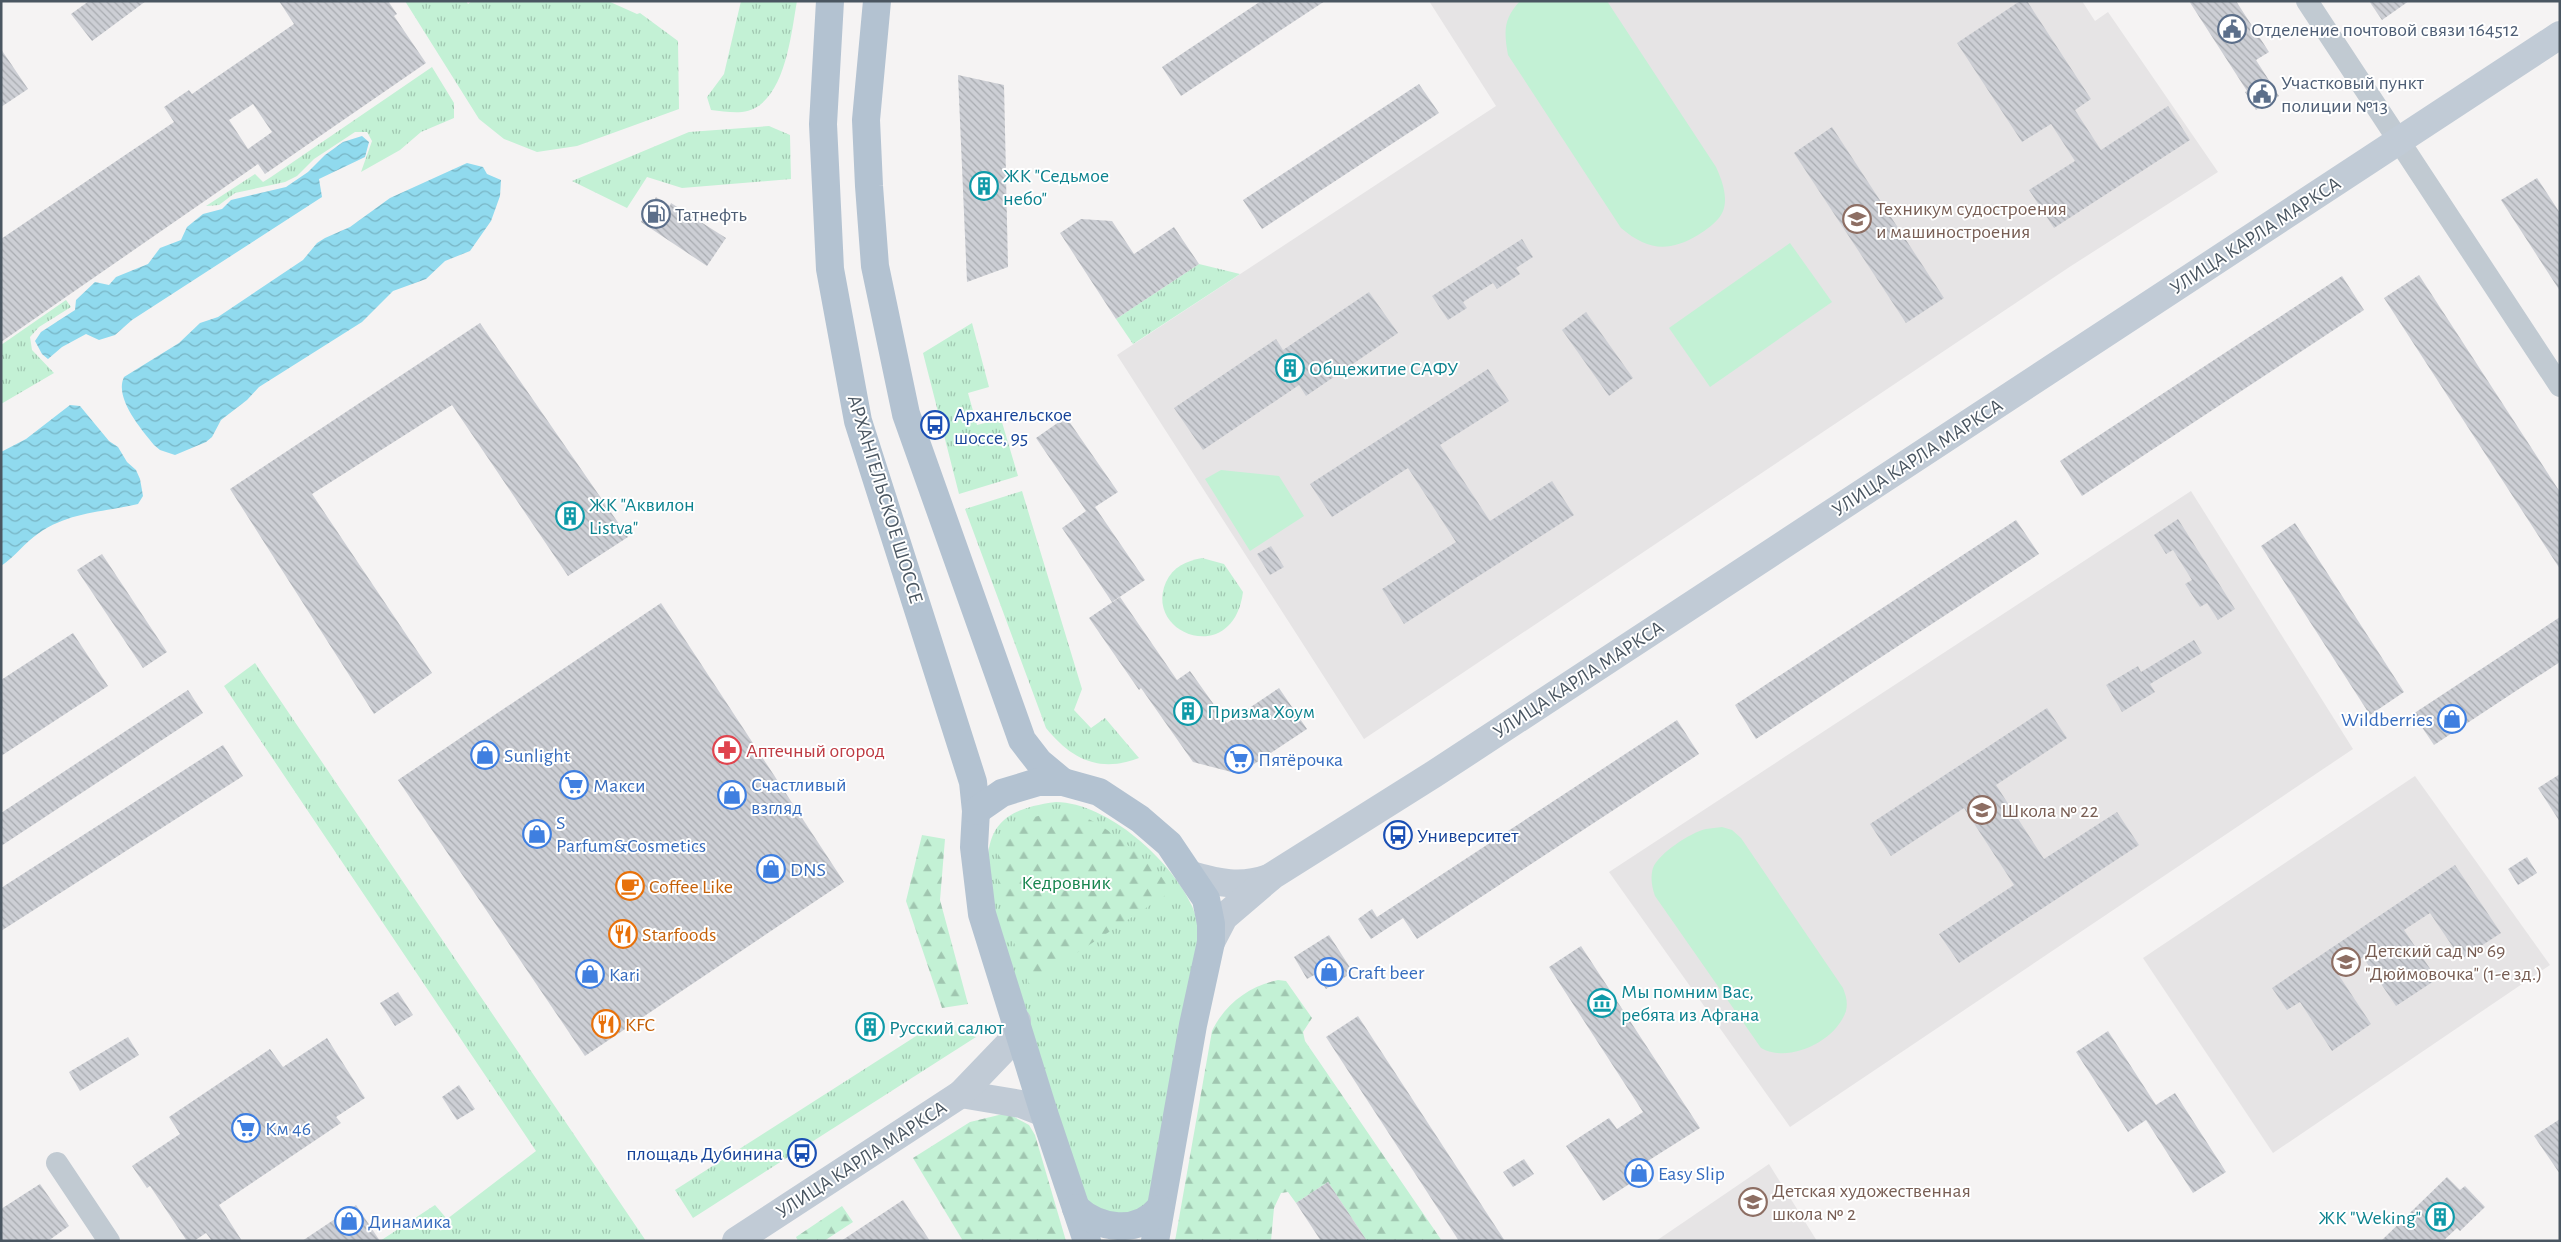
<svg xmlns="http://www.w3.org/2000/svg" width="2561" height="1242" font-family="'Alegreya Sans',sans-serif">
<defs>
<pattern id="grass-tufts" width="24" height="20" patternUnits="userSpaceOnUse" patternTransform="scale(1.25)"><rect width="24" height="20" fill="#c3f1d5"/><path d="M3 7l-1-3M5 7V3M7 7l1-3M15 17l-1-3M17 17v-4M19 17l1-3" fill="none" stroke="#a0c6b0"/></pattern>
<pattern id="forest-firs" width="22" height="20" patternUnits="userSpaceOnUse" patternTransform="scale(1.25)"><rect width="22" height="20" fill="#c3f1d5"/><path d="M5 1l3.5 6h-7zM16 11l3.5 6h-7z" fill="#a0c6b0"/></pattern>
<pattern id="water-waves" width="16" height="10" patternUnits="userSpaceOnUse" patternTransform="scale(1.25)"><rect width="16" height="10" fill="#90daee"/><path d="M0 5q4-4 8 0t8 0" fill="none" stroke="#78b4c4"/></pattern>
<pattern id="building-back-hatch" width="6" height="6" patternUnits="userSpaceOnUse" patternTransform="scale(1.25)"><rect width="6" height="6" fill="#cdcfd5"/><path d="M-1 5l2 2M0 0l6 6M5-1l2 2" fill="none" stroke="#a8abb0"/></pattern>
</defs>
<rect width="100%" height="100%" fill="#f5f3f3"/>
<!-- education -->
<g fill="#e6e4e5">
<path d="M1429,1H2082L2095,21L2108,12L2218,172L2071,266L1364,739L1117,355L1496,106Z"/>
<path d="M2191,491L2353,749L1790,1127L1609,872Z"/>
<path d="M2415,776L2550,965L2273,1153L2143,958Z"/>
<path d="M1769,1164L1817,1241H1656Z"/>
</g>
<!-- grass -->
<g fill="url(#grass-tufts)">
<path d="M405,1H466L468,4L472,1H608L637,14L640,13L678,41L679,109L577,146L537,152L504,139L479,119Z"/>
<path d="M741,1H797C791,34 785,107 742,112C732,113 721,111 711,110L707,97L724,74Z"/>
<path d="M432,67L454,103V118L421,132L400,150L361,172L372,141L367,132H355L314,159L297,176L285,182L235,193L219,205L206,206L255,174L263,182L271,177Z"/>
<path d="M769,126L790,135L791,179L682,188L647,177L627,208L572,181L689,132Z"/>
<path d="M1199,264L1240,274L1133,344L1116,319Z"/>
<path d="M66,300L71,307L39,327L30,337L32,350L54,373L1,404V345Z"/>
<path d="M972,323L989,387L968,393L977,425L1001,419L1018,476L959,494L923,353Z"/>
<path d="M1022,491L1082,689L1074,710L1091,728L1105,718L1139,758C1100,773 1072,760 1046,728L965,509Z"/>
<path d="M1202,558L1224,564L1243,592C1233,668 1143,634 1166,582C1173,567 1186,561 1202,558Z"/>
<path d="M255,663L646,1241H380L435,1205L447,1219L536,1151L224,686Z"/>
<path d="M1056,802C1108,803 1171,860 1192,906C1197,917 1198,928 1200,940L1156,1185L1146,1207L1121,1218L1088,1207L989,895C983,835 992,810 1056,802Z"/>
<path d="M935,1024L976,1037L693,1218L675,1190Z"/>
</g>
<!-- forest -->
<g fill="url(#forest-firs)">
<path d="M1061,811C1068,813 1077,814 1084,817C1109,827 1159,868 1172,891L1029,984C1017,947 977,862 1010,829C1023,818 1045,814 1061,811Z"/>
<path d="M922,835L945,839L940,900L968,1004L942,1008L906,901Z"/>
<path d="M1278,980L1286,981L1312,1018L1303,1032L1305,1041L1442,1241H1367L1328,1182L1296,1203L1288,1192L1281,1193L1274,1208L1271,1241H1175L1212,1031C1225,1004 1249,986 1278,980Z"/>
<path d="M1007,1113L1029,1125L1035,1135L1066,1241H963L913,1158L970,1122Z"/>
<path d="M842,1206L853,1222L824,1241H798L796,1237Z"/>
</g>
<!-- pitch -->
<g fill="#c3f1d5">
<path d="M1520,1H1607L1716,167C1722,180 1730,201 1721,215C1716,223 1706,230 1698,235C1668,253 1647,250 1621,228L1508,55C1504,32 1503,19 1520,1Z"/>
<path d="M1790,243L1832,302L1710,387L1669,328Z"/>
<path d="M1221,470L1279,476L1304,516L1250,551L1205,479Z"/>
<path d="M1722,827L1732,830L1741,838L1843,988C1846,996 1848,1002 1846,1011C1836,1041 1789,1064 1761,1048L1655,896C1652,887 1650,878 1653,868C1658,854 1691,832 1706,829C1711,828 1717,828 1722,827Z"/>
</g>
<!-- water -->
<g fill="url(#water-waves)">
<path d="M362,136L369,142L365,157L319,179L322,197L132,320L115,335L99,340L86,334L62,347L48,359L42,354L35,341L41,332L75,310L76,300L95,282L109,285L116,277L148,264L160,248L181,240L187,227L203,214L222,209L231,200L286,187L308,172L325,155L343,142Z"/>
<path d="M467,163L483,167L487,174L501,180L500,196L491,221L470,251L445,261L426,279L393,291L362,322L259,387L247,400L221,420L212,437L206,442L175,455L160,450L154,445C141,429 114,398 124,377L179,343L200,323L218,317L303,260L317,243L325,238L350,227L390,198Z"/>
<path d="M70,405L80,406L109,441L118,447L127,462L136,470L140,479L143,496L138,504C104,512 69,512 39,533C25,542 15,557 1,566V452L26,439Z"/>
</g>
<!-- building -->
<g fill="url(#building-back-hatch)" fill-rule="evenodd">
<path d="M89,1H146L92,41L71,14Z"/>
<path d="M279,1H388L397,14L394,16L426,63L265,174L258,164L1,342V239L174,122L164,107L189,90L192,94L294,24ZM253,104L272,132L248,149L229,120Z"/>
<path d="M1261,1H1325L1181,96L1162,67Z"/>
<path d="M2020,1H2027L2091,99L2075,110L2101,150L2168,106L2190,140L2054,228L2029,190L2075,161L2051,124L2022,142L1957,43Z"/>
<path d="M2189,1H2236L2269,52L2256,60L2279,96L2256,110L2245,92L2247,91Z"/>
<path d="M2369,1H2409L2382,20Z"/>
<path d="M1,49L28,89L1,107Z"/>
<path d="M958,75L1004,85L1008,267L967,282Z"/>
<path d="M1419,84L1439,113L1262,229L1243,200Z"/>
<path d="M1832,127L1944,298L1906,323L1794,153Z"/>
<path d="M2537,178L2560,213V291L2501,200Z"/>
<path d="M656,197L670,206L671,203L726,238L707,266L641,222Z"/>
<path d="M1081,219L1112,221L1134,254L1174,227L1199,264L1116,319L1060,233Z"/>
<path d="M1522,239L1533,257L1516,268L1520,274L1497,289L1493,283L1463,302L1467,308L1448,320L1432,296Z"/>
<path d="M2419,275L2560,492V569L2384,298Z"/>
<path d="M2342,276L2364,310L2082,496L2060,461Z"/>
<path d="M1369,292L1398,333L1306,396L1299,385L1203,450L1174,408L1276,339L1283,350Z"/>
<path d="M1586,312L1633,378L1609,396L1562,330Z"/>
<path d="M480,323L628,537L568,576L452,405L312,494L432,673L374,714L230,489Z"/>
<path d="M1488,369L1509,401L1440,445L1490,521L1552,481L1574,515L1404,624L1382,589L1456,542L1408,468L1332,517L1310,484Z"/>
<path d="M1066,417L1118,492L1095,507L1145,580L1112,602L1062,528L1086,511L1036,438Z"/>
<path d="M2178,519L2235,609L2218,620L2207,603L2200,607L2185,584L2192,580L2173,550L2166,554L2154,535Z"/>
<path d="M2016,520L2039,554L1756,739L1735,705Z"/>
<path d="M2295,523L2404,692L2370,715L2261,546Z"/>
<path d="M1271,546L1284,567L1270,575L1257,554Z"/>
<path d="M102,554L167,652L143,668L77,570Z"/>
<path d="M1120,597L1177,680L1190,671L1227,723L1279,688L1307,729L1239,774L1193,762L1141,688L1139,690L1089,618Z"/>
<path d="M661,603L844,882L585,1056L398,780Z"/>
<path d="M2560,617V662L2434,745L2413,714Z"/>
<path d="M73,633L108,686L1,756V680Z"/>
<path d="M2194,640L2202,653L2150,684L2155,692L2122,712L2106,685L2138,666L2141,672Z"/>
<path d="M188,690L203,713L1,846V813Z"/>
<path d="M2047,708L2067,738L1996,785L2044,859L2117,812L2139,845L1959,963L1939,934L2014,885L1964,808L1891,856L1870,824Z"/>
<path d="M1677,720L1699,754L1417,939L1403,918L1371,939L1358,919L1372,909L1377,917Z"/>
<path d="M223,745L243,776L1,931V888Z"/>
<path d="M2560,774V822L2538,788Z"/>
<path d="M2527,857L2537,873L2518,885L2508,869Z"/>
<path d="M2455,865L2501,933L2461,959L2430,913L2404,930L2437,979L2396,1006L2363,957L2338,974L2371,1024L2332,1051L2300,1002L2287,1010L2272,988Z"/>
<path d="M1329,935L1353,972L1326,989L1316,974L1307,979L1294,957Z"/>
<path d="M1581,946L1700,1128L1643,1164L1648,1172L1603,1201L1566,1146L1609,1118L1617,1129L1643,1112L1549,967Z"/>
<path d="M398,992L413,1015L395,1026L380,1003Z"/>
<path d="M872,1014L882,1030L868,1039L858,1023Z"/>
<path d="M1358,1016L1505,1241H1459L1326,1037Z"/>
<path d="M2108,1031L2156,1105L2175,1093L2226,1172L2193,1193L2146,1120L2128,1132L2076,1052Z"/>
<path d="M128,1037L139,1055L80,1091L69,1072Z"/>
<path d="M327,1038L365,1098L336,1117L341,1123L219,1205L242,1241H212L206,1233L194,1241H187L150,1186L147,1188L132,1166L180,1134L169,1117L270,1049L283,1067Z"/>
<path d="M459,1085L475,1109L457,1120L442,1097Z"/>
<path d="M2560,1119V1174L2534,1136Z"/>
<path d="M1524,1159L1534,1174L1513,1187L1503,1172Z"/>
<path d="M2447,1177L2460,1190L2465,1186L2485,1207L2460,1231L2457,1228L2443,1241H2381Z"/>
<path d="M1328,1182L1367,1241H1321L1296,1203Z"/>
<path d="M40,1184L69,1226L48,1241H1V1209Z"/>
<path d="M903,1200L930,1241H841Z"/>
<path d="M356,1205L380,1241H302Z"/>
</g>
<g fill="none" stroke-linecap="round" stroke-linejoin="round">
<!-- street -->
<g stroke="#c1cad2" stroke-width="22">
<path d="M2307,1L2560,386"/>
<path d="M57,1163L109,1241"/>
</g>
<!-- secondary -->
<g stroke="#c1cbd6" stroke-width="28">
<path d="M1191,875C1218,883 1241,888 1269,878"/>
<path d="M1211,942L1224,917L1272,876L1434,774L2560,35"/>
<path d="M961,1094L1021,1104L1044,1113"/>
<path d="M736,1241L961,1094L1008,1045L1014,1036L1017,1021"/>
</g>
<!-- primary -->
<g stroke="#b3c2d1" stroke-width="28">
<path d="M830,1L823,124L830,269L858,421L973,782L976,811L974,847L982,914L1044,1113L1087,1241"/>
<path d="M877,1L866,120L869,186L875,266L906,414L1022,740L1039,762L1063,782"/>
<path d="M976,811L1002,793L1038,782H1063L1099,792L1140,819L1169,844L1206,899L1211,924V942L1193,1025L1155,1241"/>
<path d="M1076,1208C1099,1229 1137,1235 1159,1209"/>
</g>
</g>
<!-- icons -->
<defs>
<symbol id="civic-ring" viewBox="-11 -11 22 22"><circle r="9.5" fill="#fff" stroke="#5c6f8a" stroke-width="1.5"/><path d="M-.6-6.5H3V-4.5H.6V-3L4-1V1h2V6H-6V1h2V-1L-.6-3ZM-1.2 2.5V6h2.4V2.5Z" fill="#5c6f8a"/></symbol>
<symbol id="building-ring" viewBox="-11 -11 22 22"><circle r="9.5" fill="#fff" stroke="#0f9aa8" stroke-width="1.5"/><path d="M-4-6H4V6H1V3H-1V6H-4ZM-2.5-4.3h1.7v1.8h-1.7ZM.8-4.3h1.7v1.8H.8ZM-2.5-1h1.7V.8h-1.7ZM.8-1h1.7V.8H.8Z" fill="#0f9aa8"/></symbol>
<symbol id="fuel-ring" viewBox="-11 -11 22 22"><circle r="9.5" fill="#fff" stroke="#5c6f8a" stroke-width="1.5"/><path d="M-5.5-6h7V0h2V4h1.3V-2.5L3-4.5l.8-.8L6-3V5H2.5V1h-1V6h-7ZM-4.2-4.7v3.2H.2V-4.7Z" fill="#5c6f8a"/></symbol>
<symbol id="university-ring" viewBox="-11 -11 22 22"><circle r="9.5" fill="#fff" stroke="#8d6e63" stroke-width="1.5"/><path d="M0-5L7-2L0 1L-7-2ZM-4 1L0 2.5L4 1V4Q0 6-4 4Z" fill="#8d6e63"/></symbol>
<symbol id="bus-ring" viewBox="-11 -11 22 22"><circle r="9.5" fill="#fff" stroke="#1a4fb4" stroke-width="1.5"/><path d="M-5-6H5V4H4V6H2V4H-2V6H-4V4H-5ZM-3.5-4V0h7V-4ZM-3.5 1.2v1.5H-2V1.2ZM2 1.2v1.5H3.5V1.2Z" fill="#1a4fb4"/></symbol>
<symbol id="shop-ring" viewBox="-11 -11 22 22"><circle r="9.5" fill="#fff" stroke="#3f7fe0" stroke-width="1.5"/><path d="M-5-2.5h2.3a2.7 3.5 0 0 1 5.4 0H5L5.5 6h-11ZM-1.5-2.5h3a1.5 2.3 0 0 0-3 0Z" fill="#3f7fe0"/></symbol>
<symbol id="pharmacy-ring" viewBox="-11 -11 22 22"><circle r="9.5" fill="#fff" stroke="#e0444e" stroke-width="1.5"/><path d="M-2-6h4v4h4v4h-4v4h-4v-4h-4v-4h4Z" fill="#e0444e"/></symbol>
<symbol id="supermarket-ring" viewBox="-11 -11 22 22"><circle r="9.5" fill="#fff" stroke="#3f7fe0" stroke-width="1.5"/><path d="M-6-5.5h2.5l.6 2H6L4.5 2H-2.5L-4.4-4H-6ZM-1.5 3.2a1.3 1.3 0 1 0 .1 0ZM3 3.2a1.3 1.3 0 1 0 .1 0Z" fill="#3f7fe0"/></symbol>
<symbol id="school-ring" viewBox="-11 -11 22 22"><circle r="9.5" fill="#fff" stroke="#8d6e63" stroke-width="1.5"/><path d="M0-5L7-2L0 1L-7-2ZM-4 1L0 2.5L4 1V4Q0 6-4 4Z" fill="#8d6e63"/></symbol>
<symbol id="cafe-ring" viewBox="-11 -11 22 22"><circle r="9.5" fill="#fff" stroke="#e8710a" stroke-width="1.5"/><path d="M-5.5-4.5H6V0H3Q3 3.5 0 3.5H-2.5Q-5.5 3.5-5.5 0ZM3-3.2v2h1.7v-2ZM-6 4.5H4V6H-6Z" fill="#e8710a"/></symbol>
<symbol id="restaurant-ring" viewBox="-11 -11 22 22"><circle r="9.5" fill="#fff" stroke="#e8710a" stroke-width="1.5"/><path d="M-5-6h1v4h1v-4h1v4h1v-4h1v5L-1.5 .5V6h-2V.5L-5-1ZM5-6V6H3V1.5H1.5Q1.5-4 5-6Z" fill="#e8710a"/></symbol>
<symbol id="museum-ring" viewBox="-11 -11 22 22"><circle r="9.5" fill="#fff" stroke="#0f9aa8" stroke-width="1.5"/><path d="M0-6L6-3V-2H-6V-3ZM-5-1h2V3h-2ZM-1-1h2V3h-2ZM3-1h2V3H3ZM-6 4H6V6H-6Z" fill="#0f9aa8"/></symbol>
</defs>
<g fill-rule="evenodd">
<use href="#civic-ring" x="2216" y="13" width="32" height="32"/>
<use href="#civic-ring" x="2246" y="78" width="32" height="32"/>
<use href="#building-ring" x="968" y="170" width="32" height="32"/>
<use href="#fuel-ring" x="640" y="198" width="32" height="32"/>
<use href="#university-ring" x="1841" y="203" width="32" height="32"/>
<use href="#building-ring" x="1274" y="352" width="32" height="32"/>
<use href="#bus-ring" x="919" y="409" width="32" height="32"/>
<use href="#building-ring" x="554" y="500" width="32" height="32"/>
<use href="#building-ring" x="1172" y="695" width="32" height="32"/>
<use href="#shop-ring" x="2436" y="703" width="32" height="32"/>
<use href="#pharmacy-ring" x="711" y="734" width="32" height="32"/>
<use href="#shop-ring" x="469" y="739" width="32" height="32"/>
<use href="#supermarket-ring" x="1223" y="743" width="32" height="32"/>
<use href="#supermarket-ring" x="558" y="769" width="32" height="32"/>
<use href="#shop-ring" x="716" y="779" width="32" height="32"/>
<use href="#school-ring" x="1966" y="794" width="32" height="32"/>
<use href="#shop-ring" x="521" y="818" width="32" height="32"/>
<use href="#bus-ring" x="1382" y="819" width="32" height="32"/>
<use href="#shop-ring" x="755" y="853" width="32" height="32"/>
<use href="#cafe-ring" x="614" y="870" width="32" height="32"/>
<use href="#restaurant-ring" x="607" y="918" width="32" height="32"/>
<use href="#school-ring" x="2330" y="946" width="32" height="32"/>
<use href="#shop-ring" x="1313" y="956" width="32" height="32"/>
<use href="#shop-ring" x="574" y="958" width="32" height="32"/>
<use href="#museum-ring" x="1586" y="987" width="32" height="32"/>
<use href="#restaurant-ring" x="590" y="1008" width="32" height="32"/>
<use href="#building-ring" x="854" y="1011" width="32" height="32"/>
<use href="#supermarket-ring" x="230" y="1112" width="32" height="32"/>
<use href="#bus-ring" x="786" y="1137" width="32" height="32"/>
<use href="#shop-ring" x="1623" y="1157" width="32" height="32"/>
<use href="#school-ring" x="1737" y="1186" width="32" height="32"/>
<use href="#building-ring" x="2424" y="1201" width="32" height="32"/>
<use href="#shop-ring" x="333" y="1205" width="32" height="32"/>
</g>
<g text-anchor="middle" stroke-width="4" stroke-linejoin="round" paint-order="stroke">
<!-- service labels -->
<g font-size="20" fill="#4e5e75" stroke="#fff" text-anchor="start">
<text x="2251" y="36">Отделение почтовой связи 164512</text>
<text x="2281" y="89">Участковый пункт<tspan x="2281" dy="23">полиции №13</tspan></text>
<text x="675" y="221">Татнефть</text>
</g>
<!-- culture labels -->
<g font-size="20" fill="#0d838f" stroke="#fff" text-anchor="start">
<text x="1003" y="182">ЖК "Седьмое<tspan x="1003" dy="23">небо"</tspan></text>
<text x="1309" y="375">Общежитие САФУ</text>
<text x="589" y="511">ЖК "Аквилон<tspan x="589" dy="23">Listva"</tspan></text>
<text x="1207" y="718">Призма Хоум</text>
<text x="1621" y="998">Мы помним Вас,<tspan x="1621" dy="23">ребята из Афгана</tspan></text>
<text x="889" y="1034">Русский салют</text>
<text x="2421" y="1224" text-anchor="end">ЖК "Weking"</text>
</g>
<!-- education labels -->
<g font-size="20" fill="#785e54" stroke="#fff" text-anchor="start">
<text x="1876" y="215">Техникум судостроения<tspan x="1876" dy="23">и машиностроения</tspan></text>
<text x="2001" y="817">Школа № 22</text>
<text x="2365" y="957">Детский сад № 69<tspan x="2365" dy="23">"Дюймовочка" (1-е зд.)</tspan></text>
<text x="1772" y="1197">Детская художественная<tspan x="1772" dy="23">школа № 2</tspan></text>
</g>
<!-- street labels -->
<g font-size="20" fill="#4a5661" stroke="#fff">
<text transform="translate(2255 235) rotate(-33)" y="7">УЛИЦА КАРЛА МАРКСА</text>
<text transform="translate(1917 457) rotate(-33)" y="7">УЛИЦА КАРЛА МАРКСА</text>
<text transform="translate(886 499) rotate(73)" y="7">АРХАНГЕЛЬСКОЕ ШОССЕ</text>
<text transform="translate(1578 679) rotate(-33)" y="7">УЛИЦА КАРЛА МАРКСА</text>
<text transform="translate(861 1159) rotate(-33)" y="7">УЛИЦА КАРЛА МАРКСА</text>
</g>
<!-- transit labels -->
<g font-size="20" fill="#164399" stroke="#fff" text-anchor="start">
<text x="954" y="421">Архангельское<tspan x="954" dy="23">шоссе, 95</tspan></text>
<text x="1417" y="842">Университет</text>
<text x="783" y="1160" text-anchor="end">площадь Дубинина</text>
</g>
<!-- shop labels -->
<g font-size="20" fill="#366cbe" stroke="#fff" text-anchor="start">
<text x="2433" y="726" text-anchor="end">Wildberries</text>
<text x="504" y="762">Sunlight</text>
<text x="1258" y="766">Пятёрочка</text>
<text x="751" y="791">Счастливый<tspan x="751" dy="23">взгляд</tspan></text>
<text x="593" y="792">Макси</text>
<text x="556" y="829">S<tspan x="556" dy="23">Parfum&amp;Cosmetics</tspan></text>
<text x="790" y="876">DNS</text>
<text x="1348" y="979">Craft beer</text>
<text x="609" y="981">Kari</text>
<text x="265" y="1135">Км 46</text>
<text x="1658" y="1180">Easy Slip</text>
<text x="368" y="1228">Динамика</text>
</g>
<!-- health labels -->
<g font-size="20" fill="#be3a42" stroke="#fff" text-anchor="start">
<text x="746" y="757">Аптечный огород</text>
</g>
<!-- park labels -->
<g font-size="20" fill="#17864f" stroke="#fff">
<text x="1066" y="889">Кедровник</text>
</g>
<!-- food labels -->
<g font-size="20" fill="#c56008" stroke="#fff" text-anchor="start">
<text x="649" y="893">Coffee Like</text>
<text x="642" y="941">Starfoods</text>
<text x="625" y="1031">KFC</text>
</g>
</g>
<!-- border -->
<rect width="2561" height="1242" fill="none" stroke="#4a5661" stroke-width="5"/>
</svg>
